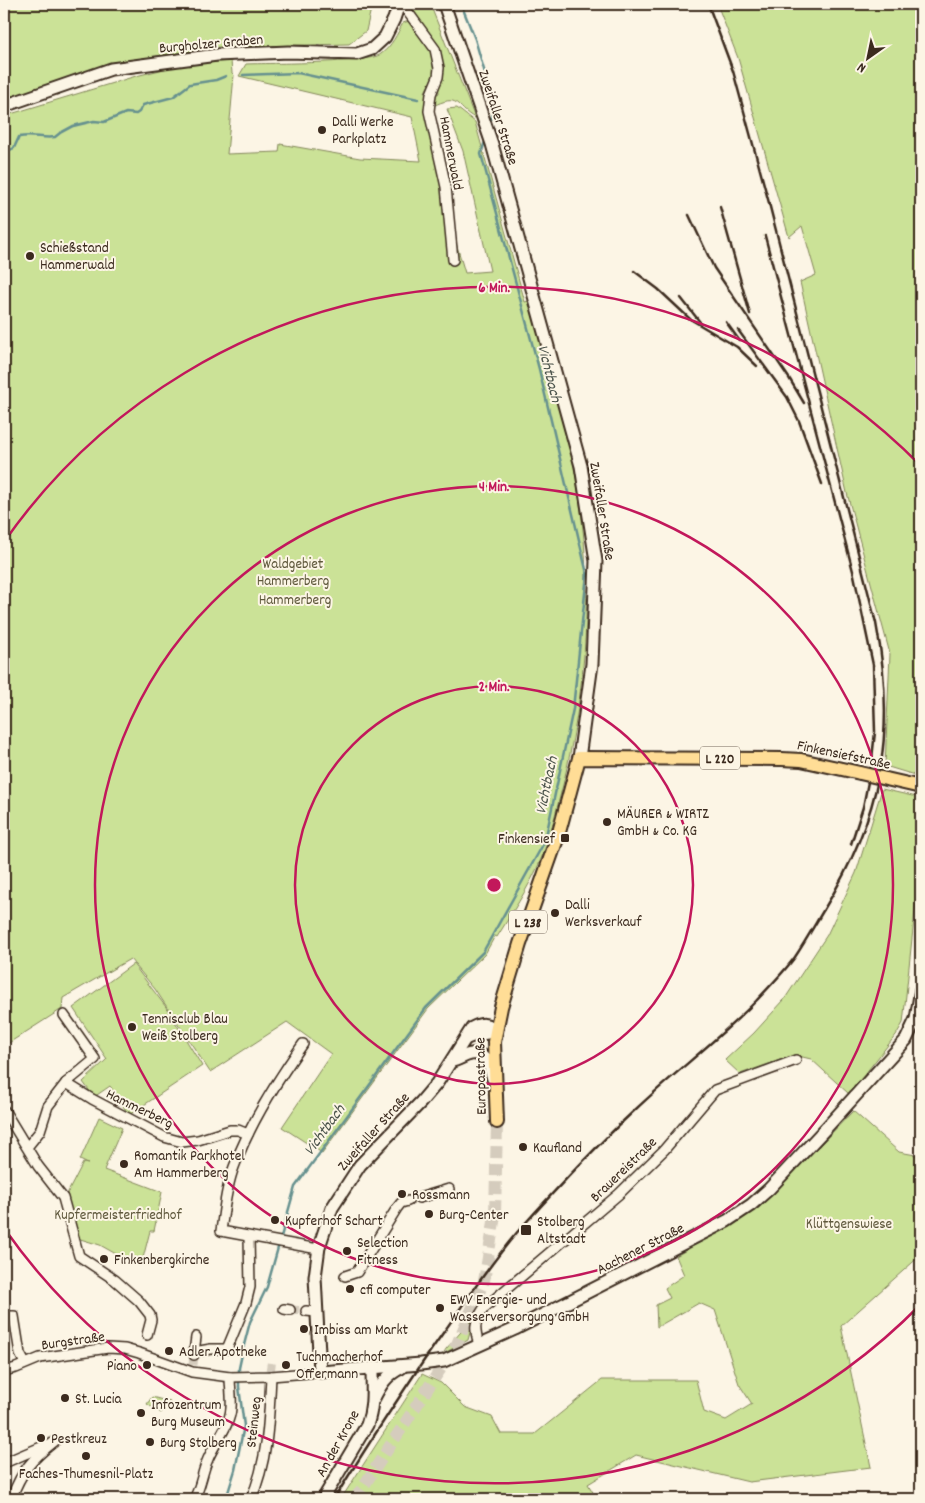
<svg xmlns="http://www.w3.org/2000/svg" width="925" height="1503" font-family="Dekko,sans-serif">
<rect width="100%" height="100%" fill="#fcf5e5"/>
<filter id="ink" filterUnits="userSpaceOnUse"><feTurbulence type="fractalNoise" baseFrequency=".02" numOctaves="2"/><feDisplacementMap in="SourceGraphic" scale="10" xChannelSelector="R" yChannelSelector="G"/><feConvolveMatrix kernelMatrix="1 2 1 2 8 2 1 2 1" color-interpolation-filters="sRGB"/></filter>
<g filter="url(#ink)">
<!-- green -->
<g fill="#cbe297" stroke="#83865a">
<path d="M4,4H372L366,31L349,44L219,47L112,63L4,100Z"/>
<path d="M413,4H430L475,118C454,107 461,92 431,107L435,95L439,93C437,85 444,77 442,66C438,43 423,25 411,6Z"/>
<path d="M717,4H921V777L885,766L890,654L847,493L800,282L816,275L802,226L789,237L738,58Z"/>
<path d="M409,21L431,51L434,74L425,92L447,212L465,273L490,271L463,151L447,109L457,108L475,122L525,302L529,301C546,361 567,422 577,484C594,585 587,685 563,785C556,811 550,839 539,864C527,890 512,913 497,937L495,936L485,954L428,1009L322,1153L282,1127L331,1054L287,1022L210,1072L155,989L130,959L63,998L62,1009L4,1046V116L136,76L180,65L231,61L232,73L234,75L227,154L279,152L280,144L360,158L421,161L412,117L239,76L246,64C268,63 368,64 381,54C392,46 397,34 403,23Z"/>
<path d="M882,789L921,798V883L916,901L903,1023L896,1035L849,1094L811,1059L794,1055L740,1074L725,1060L754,1033L784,1000L827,935L856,873Z"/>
<path d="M133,964L166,1007L202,1066L129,1115L110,1086L94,1097L83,1082L107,1059L73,1008Z"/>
<path d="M853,1111L899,1152L921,1156V1255L841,1326L871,1467L749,1482L636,1455L588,1484L597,1499H341L422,1374L441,1383L465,1407L492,1417L501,1434H535L602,1380H696L704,1412L726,1420L752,1404L739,1384L715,1310L699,1303L657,1327L656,1305L670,1298L665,1288L684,1275L676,1256L759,1208Z"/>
<path d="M99,1117L122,1128L104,1170L162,1192L154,1231H150L142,1262L132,1263L100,1245L77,1238L67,1194L83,1163L88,1164L80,1160Z"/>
<path d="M474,1317L468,1340L443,1354L446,1349Z"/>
<path d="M152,1397L170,1402L161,1413L147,1404Z"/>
</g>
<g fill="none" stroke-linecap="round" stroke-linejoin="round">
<!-- stream -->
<g stroke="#66918f" stroke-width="2.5">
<path d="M461,4L475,39L489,87L494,111L489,125"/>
<path d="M243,75L298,73L418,99"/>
<path d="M4,153L14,148L19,137C32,134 43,139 55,137L60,133L73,126L94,121L104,122L126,113L136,114L139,112L143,105L173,97L190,84L216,80L226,76"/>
<path d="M226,1499L235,1470L244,1426L239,1387V1368L244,1345L250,1322L267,1287L295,1187L426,1008L483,952L545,841L573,709L587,574L539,369L481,154L486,138"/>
</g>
<!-- street-tunnel -->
<g stroke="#d5ccbd" stroke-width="9" stroke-dasharray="9 4.5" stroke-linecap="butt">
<path d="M290,1310L306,1311"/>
<path d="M193,1365L194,1355"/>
<path d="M270,1372L272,1359"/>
</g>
<!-- primary-tunnel -->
<path stroke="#d5ccbd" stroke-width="12" stroke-dasharray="12 6" stroke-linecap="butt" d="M355,1499L457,1344L484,1281L495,1216L497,1122"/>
<defs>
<g id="street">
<path d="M402,4L435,49L439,68L438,77L431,94L429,111L446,187L453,260"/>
<path d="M303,1044C276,1082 250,1123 234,1167C226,1188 224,1210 221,1231L318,1249"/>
<path d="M66,1083L92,1099L164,1137L182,1142L198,1140L230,1130H238L248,1134"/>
<path d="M4,1110L38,1166L63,1198L79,1256L115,1280L139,1301L150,1315L151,1320L147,1335"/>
<path d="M28,1146L40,1131L48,1106L66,1083L95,1059L64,1015"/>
<path d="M419,1198L449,1189"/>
<path d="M345,1276L357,1272L397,1208L401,1203L408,1201"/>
<path d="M284,1309L290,1310"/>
<path d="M306,1311L317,1312"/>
<path d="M4,1316H14L20,1354L25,1363"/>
<path d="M479,1345C474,1328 474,1323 484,1308L619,1194L664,1150L715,1090L796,1060"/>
<path d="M194,1352L196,1337"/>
<path d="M194,1355V1352L211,1349H227L246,1303L250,1287L249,1237"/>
<path d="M4,1371L16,1368L40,1358L108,1348L125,1349L139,1353L192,1372L230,1377L271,1376L320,1372"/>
<path d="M4,1463L46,1445"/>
<path d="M11,1499C22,1470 31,1460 55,1441"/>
<path d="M194,1499C201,1487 202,1472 208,1459C215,1442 230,1426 231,1408C232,1398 230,1387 230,1377"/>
<path d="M251,1499C268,1461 269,1417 271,1376"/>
</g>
<g id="secondary">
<path d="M444,4L492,144L581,466L596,561L592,664L579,758"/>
<path d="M4,106L111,69L217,55L288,52L357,54L372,49L385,37L394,19L399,4"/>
<path d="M496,1029C486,1023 482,1023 472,1028L437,1083L421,1102L360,1165L332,1208L319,1247L315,1277L320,1372L421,1364L444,1361L515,1329L727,1221L751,1205L769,1189L827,1127L906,1040L916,1019L921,989"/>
<path d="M467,1038L475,1035L487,1033L496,1029"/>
<path d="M452,1061C459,1060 464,1055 471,1054C486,1051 490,1068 493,1079"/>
<path d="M373,1400C380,1386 386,1375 401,1368"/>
<path d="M323,1499L367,1425C374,1406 372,1388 372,1369"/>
</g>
<g id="primary">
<path d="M886,779L921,787"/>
<path d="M497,1122L494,1042L501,1007L520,944L558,836L579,758L782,759L801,760L860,773"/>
</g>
</defs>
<!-- street casing -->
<use href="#street" stroke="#3b2a1e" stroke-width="12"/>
<!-- secondary casing -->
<use href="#secondary" stroke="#3b2a1e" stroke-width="15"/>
<!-- primary casing -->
<use href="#primary" stroke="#3b2a1e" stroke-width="16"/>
<!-- street -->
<use href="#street" stroke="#fcf5e5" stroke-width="9"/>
<!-- secondary -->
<use href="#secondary" stroke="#fcf5e5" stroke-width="11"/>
<!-- primary -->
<use href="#primary" stroke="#ffdd96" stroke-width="12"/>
<!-- rail -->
<g stroke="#3b2a1e" stroke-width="2.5">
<path d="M720,207L750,314"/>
<path d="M689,215L714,268L789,378L804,403"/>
<path d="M765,236L854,575L873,665L875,732L871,767L863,807L851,844"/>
<path d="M634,271L658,289L690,319L737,347L757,366"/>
<path d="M681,298L700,322"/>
<path d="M726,322L739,340"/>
<path d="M738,330L787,397L799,421L822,484"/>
<path d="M334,1499C369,1443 405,1387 443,1333C468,1298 491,1262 520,1229C557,1188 595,1147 636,1109C675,1072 718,1040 756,1001C769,987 784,972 795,957C805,942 814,926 823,911C882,816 897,732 876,623L769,203L733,71L708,4"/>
</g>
<defs>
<path id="primary-bridge" d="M860,773L886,779"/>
</defs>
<!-- primary-bridge casing -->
<use href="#primary-bridge" stroke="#3b2a1e" stroke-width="16" stroke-linecap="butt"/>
<!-- primary-bridge -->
<use href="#primary-bridge" stroke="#ffdd96" stroke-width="12"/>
</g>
</g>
<!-- distance rings -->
<g fill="none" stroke="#c2185b" stroke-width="2.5">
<circle cx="494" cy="885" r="199"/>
<circle cx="494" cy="885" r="399"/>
<path d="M921 1304A598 598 0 0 1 4 1228M4 542A598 598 0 0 1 921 466"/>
</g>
<!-- markers -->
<g fill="#3b2a1e" stroke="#fcf5e5" stroke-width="2">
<circle cx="322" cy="130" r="5"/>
<circle cx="30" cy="256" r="5"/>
<circle cx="607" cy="822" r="5"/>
<rect x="560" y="833" width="10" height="10" rx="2.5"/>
<circle cx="555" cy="913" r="5"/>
<circle cx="132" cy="1027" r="5"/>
<circle cx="523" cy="1147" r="5"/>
<circle cx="124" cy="1164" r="5"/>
<circle cx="402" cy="1194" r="5"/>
<circle cx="429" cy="1214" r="5"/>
<circle cx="275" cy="1220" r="5"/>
<rect x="520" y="1224" width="12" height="12" rx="2.5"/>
<circle cx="347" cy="1251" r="5"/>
<circle cx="104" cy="1259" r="5"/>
<circle cx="350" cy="1289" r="5"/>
<circle cx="440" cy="1308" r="5"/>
<circle cx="304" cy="1329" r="5"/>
<circle cx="169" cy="1351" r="5"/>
<circle cx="147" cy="1365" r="5"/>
<circle cx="286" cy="1365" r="5"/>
<circle cx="65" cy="1398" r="5"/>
<circle cx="141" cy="1413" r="5"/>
<circle cx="41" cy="1438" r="5"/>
<circle cx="150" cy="1442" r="5"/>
<circle cx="86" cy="1456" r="5"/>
</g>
<g text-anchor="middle" stroke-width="4" stroke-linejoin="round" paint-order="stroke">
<!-- shield labels -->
<g fill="#fcf5e5" stroke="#75675a" stroke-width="1">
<rect x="700" y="746.5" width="40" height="23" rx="4"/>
<rect x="509" y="910.5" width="38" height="23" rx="4"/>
</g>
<g font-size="14" font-weight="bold" fill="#3b2a1e">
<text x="720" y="763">L 220</text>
<text x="528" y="927">L 238</text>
</g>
<!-- street labels -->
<g font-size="15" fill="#3b2a1e" stroke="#fcf5e5">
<text transform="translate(211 43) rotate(-5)" y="5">Burgholzer Graben</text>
<text transform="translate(499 117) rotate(72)" y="5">Zweifaller Straße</text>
<text transform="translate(452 153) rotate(79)" y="5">Hammerwald</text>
<text transform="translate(603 511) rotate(81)" y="5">Zweifaller Straße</text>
<text transform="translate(844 754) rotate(12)" y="5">Finkensiefstraße</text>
<text transform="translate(480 1076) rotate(-91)" y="5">Europastraße</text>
<text transform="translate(140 1108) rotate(26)" y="5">Hammerberg</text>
<text transform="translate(373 1131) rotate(-48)" y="5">Zweifaller Straße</text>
<text transform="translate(623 1169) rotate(-44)" y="5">Brauereistraße</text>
<text transform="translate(640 1248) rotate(-27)" y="5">Aachener Straße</text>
<text transform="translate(73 1340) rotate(-8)" y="5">Burgstraße</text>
<text transform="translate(253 1422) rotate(-84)" y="5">Steinweg</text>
<text transform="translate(337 1443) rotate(-61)" y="5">An der Krone</text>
</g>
<!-- poi labels -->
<g font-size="15" fill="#3b2a1e" stroke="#fcf5e5" text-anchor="start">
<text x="332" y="126">Dalli Werke<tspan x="332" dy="17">Parkplatz</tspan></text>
<text x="40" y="252">Schießstand<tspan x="40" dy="17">Hammerwald</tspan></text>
<text x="617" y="818">MÄURER &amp; WIRTZ<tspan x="617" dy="17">GmbH &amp; Co. KG</tspan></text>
<text x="555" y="843" text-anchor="end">Finkensief</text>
<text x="565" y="909">Dalli<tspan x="565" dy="17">Werksverkauf</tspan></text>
<text x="142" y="1023">Tennisclub Blau<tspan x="142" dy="17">Weiß Stolberg</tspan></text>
<text x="533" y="1152">Kaufland</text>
<text x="134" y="1160">Romantik Parkhotel<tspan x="134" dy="17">Am Hammerberg</tspan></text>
<text x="412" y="1199">Rossmann</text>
<text x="439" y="1219">Burg-Center</text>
<text x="285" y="1225">Kupferhof Schart</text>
<text x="537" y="1226">Stolberg<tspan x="537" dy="17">Altstadt</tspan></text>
<text x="357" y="1247">Selection<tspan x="357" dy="17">Fitness</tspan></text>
<text x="114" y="1264">Finkenbergkirche</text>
<text x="360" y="1294">cfi computer</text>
<text x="450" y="1304">EWV Energie- und<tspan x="450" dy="17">Wasserversorgung GmbH</tspan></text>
<text x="314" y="1334">Imbiss am Markt</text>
<text x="179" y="1356">Adler Apotheke</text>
<text x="296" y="1361">Tuchmacherhof<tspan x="296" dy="17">Offermann</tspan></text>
<text x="137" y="1370" text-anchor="end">Piano</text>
<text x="75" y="1403">St. Lucia</text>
<text x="151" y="1409">Infozentrum<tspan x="151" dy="17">Burg Museum</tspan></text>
<text x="51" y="1443">Pestkreuz</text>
<text x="160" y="1447">Burg Stolberg</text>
<text x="86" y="1478" text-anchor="middle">Faches-Thumesnil-Platz</text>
</g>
<!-- park labels -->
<g font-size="15" fill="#5f583c" stroke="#fcf5e5">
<text x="293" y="568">Waldgebiet<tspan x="293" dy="17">Hammerberg</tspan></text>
<text x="295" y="604">Hammerberg</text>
<text x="118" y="1219">Kupfermeisterfriedhof</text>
<text x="849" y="1228">Klüttgenswiese</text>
</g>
<!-- water labels -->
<g font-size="16" font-style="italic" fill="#4d554d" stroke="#fcf5e5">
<text transform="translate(551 373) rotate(76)" y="6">Vichtbach</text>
<text transform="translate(545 785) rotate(-78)" y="6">Vichtbach</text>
<text transform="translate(323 1129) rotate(-54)" y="6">Vichtbach</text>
</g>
</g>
<circle cx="494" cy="885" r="8" fill="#c2185b" stroke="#fcf5e5" stroke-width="2.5"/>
<g font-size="15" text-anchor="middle" font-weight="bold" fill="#c2185b" stroke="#fcf5e5" stroke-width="4" stroke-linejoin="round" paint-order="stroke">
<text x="494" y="292">6 Min.</text>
<text x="494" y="491">4 Min.</text>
<text x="494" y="691">2 Min.</text>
</g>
<!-- margin -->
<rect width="925" height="1503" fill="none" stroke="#fcf5e5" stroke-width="20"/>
<rect x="10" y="10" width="905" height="1483" fill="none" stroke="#3b2a1e" stroke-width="2" filter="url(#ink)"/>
<!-- north arrow -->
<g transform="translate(868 58) rotate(213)" stroke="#fcf5e5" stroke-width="4" paint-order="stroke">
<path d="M0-4L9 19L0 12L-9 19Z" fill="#3b2a1e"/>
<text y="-8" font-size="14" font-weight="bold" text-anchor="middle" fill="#3b2a1e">N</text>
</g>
</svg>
